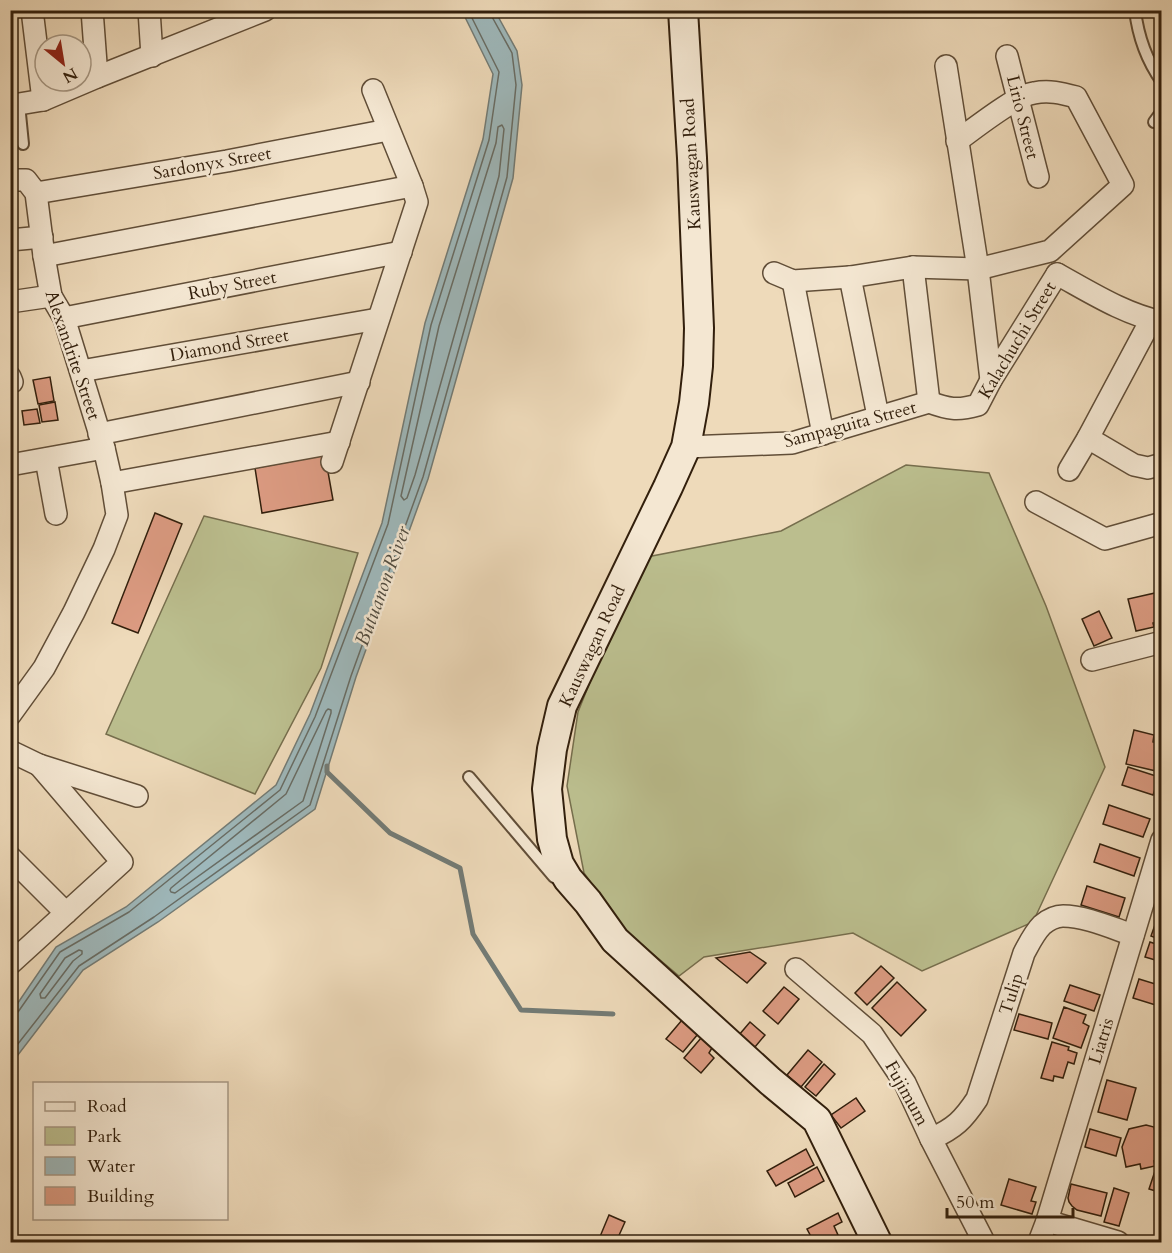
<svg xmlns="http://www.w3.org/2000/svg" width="1172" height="1253" font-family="Cardo,serif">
<rect width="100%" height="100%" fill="#eedaba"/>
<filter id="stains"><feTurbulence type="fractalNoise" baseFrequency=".00333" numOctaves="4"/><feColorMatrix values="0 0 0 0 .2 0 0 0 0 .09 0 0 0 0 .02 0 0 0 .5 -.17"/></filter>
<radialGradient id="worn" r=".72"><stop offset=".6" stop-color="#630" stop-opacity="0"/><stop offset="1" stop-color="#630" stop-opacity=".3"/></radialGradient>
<!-- green -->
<g fill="#bbbe8e" stroke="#766e4d" stroke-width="1.5">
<path d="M906,465L989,473L1046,606L1105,767L1033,922L922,971L853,933L704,957L679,976L627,932L584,873L567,786L578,712L610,632L647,557L781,531Z"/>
<path d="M204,516L358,553L321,668L255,794L106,734Z"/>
</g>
<!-- water -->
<path fill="#9eb8bb" stroke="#737b75" stroke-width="1.5" d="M462,11H495L517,51L522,85L513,178L428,479L356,677L315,809L158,922L83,970L11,1064V1013L56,947L126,907L276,785L310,714L382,523L425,323L483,139L493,74Z"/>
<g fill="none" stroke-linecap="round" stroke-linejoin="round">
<!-- shore -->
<g stroke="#686c64" stroke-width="1.5">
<path d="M502,125L504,129L499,176L415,475L407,498L404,500L401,496L439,326L496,143L498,127Z"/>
<path d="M328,709L331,710V713L303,801L175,893L171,892L170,890L171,888L286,794L326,711Z"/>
<path d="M79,950L82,951V954L73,961L45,998H41L40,994L65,958Z"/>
<path d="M10,1015H14L18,1012L60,952L129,912L280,790L315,717L388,524L431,325L489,140L499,72L468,10"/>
<path d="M10,1054L79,966L154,917L310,805L351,676L423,477L507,177L516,85L512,53L491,15V10"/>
</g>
<!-- stream -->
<path stroke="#737b75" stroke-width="5" d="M327,766V772L390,833L460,868L473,934L521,1010L613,1014"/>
</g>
<!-- building -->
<g fill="#dc9b82" stroke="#321f0c" stroke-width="1.5">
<path d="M50,377L54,401L38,404L33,380Z"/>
<path d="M55,402L58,420L42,422L39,405Z"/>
<path d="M37,409L40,423L24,425L22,411Z"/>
<path d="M325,455L333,500L262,513L255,468Z"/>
<path d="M155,513L182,524L138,633L112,623Z"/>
<path d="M1155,593L1161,621L1153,623L1154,627L1136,631L1128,599Z"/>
<path d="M1099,611L1112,638L1094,646L1082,619Z"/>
<path d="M1134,730L1154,735L1153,742L1162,744L1156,771L1126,764Z"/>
<path d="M1128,767L1159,777L1153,795L1122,785Z"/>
<path d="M1109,805L1150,819L1143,837L1103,824Z"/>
<path d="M1100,844L1140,858L1134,876L1094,862Z"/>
<path d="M1087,886L1125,898L1119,917L1081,905Z"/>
<path d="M1156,922L1162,924V940L1151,936Z"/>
<path d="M1150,942L1162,946V962L1145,957Z"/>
<path d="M750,952L766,963L747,983L716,958Z"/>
<path d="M881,966L894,978L867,1005L855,993Z"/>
<path d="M1139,979L1162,986V1007L1133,998Z"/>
<path d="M897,982L926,1010L901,1036L872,1008Z"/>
<path d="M1070,985L1100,995L1094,1011L1064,1001Z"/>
<path d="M784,987L799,999L778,1024L763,1011Z"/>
<path d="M1064,1007L1086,1015L1083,1023L1089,1026L1081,1048L1053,1038Z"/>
<path d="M1019,1014L1052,1023L1048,1039L1014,1030Z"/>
<path d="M682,1020L698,1034L683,1052L666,1039Z"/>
<path d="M750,1022L765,1035L755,1047L739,1035Z"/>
<path d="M701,1038L712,1048L709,1053L714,1058L701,1073L684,1058Z"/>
<path d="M1052,1042L1069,1047L1068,1050L1077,1053L1074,1064L1068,1062L1063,1078L1054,1076L1053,1081L1041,1078Z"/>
<path d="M808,1050L822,1062L801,1087L787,1075Z"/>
<path d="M824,1064L835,1074L816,1096L805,1087Z"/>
<path d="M1107,1080L1136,1088L1127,1120L1098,1112Z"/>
<path d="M856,1098L865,1111L841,1128L831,1115Z"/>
<path d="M1146,1125L1154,1127L1161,1160L1154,1161L1155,1166L1141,1169L1140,1164L1126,1167L1122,1147L1129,1129Z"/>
<path d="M1090,1129L1121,1138L1116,1156L1085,1147Z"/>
<path d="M806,1149L814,1165L776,1186L767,1171Z"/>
<path d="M817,1167L824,1181L795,1197L788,1183Z"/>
<path d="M1162,1167V1193L1149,1189L1155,1171Z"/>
<path d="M1009,1179L1036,1187L1031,1201L1036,1202L1032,1214L1001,1205Z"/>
<path d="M1071,1184L1107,1193L1101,1216L1077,1210L1072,1206L1069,1202L1068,1198Z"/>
<path d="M1114,1188L1129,1193L1119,1226L1104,1222Z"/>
<path d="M838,1213L842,1222L834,1226L838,1235L823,1242H814L807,1229Z"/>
<path d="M609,1215L625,1222L616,1242H607L599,1239Z"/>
</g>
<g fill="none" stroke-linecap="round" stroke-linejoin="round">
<defs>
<g id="lane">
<path d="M1135,10C1138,36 1147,61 1162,82"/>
<path d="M19,104L23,144"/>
<path d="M1154,122L1162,111"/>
<path d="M469,777L554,877"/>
</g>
<g id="street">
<path d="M32,10L43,100"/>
<path d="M92,10L97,77"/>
<path d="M149,10L152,56"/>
<path d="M1007,56L1038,177"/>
<path d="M946,66L978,269L991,380"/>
<path d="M19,104L43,100L97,77L265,10"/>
<path d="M10,180H26L36,193L44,256L51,296L64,318L104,448L112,483L117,515L104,549L74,612L44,668L10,715"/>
<path d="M36,193L227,161L388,130"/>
<path d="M10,240L42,237"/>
<path d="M44,256L412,186"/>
<path d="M913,267L929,402"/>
<path d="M774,273L793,281L850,277L913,267L978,269L1050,251L1123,185L1076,97C1061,93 1049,90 1034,93C1016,95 974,129 957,141"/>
<path d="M1057,274C1090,292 1124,314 1162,322"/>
<path d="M850,277L878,416"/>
<path d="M793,281L823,434"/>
<path d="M10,302L51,296"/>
<path d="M64,318L401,252"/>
<path d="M81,371L378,319"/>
<path d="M10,377L12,382"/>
<path d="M99,434L359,382"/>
<path d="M1088,438L1134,465L1148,468L1162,464"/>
<path d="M686,447L792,443L929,402C948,409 957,411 978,405L991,380L1057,274"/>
<path d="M46,459L56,514"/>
<path d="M332,462L417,202L412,186L373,90"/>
<path d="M10,465L104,448"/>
<path d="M1069,470L1088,438L1151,320"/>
<path d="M112,483L339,442"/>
<path d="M1036,502L1105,539L1162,523"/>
<path d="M1092,660L1162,642"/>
<path d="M10,751L39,765L137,796"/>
<path d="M10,857L66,913"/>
<path d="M10,964L122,862L39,765"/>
<path d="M796,969L872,1034L905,1083L931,1139L984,1242"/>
<path d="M931,1139C955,1128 963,1120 977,1099L1024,953C1029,944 1034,933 1042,925C1048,920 1055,916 1063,916C1085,916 1112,928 1133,935"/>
<path d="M1047,1221L1118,1242"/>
<path d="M1039,1242L1047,1221L1162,840"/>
</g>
<path id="secondary" d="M683,10L692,158L699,328L698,366L694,403L686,447L668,487L562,706L552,749L547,789L552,839L559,864L568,879L588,902L615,940L770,1081L817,1120L877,1242"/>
</defs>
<!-- lane casing -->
<use href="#lane" stroke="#614e38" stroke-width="14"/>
<!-- street casing -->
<use href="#street" stroke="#614e38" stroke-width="24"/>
<!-- secondary casing -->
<use href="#secondary" stroke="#321f0c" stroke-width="32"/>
<!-- lane -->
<use href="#lane" stroke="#f4e7d2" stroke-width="10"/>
<!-- street -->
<use href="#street" stroke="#f4e7d2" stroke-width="21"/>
<!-- secondary -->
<use href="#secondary" stroke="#f4e7d2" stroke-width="28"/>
</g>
<g text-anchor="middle" stroke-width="5" stroke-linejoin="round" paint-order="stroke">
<!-- street labels -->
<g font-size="18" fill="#321f0c" stroke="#f4e7d2">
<text transform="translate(1023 117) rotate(76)" y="6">Lirio Street</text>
<text transform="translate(212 163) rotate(-10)" y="6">Sardonyx Street</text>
<text transform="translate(691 164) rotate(-93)" y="6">Kauswagan Road</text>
<text transform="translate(232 285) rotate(-11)" y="6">Ruby Street</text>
<text transform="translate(1017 340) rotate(-59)" y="6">Kalachuchi Street</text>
<text transform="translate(229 345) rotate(-10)" y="6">Diamond Street</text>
<text transform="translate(73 355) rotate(71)" y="6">Alexandrite Street</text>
<text transform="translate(850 424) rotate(-15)" y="6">Sampaguita Street</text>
<text transform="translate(592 646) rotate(-65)" y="6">Kauswagan Road</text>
<text transform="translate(1011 994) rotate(-72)" y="6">Tulip</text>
<text transform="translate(1101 1041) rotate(-73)" y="6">Liatris</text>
<text transform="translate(907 1093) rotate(61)" y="6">Fujimum</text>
</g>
<!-- water labels -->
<g font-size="20" font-style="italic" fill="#524d41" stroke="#f4e7d2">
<text transform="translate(382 586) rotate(-70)" y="7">Butuanon River</text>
</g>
</g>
<!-- margin -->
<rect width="1172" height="1253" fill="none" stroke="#eedaba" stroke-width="36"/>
<rect x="12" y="12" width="1148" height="1229" fill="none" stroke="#321f0c" stroke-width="3"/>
<rect x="18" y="18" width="1136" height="1217" fill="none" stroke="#321f0c" stroke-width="1.5"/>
<!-- legend -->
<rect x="33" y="1082" width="195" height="138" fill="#f4e7d2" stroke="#a69783" stroke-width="1.5"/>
<rect x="45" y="1102" width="30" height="9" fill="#f4e7d2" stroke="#a69783" stroke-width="1.5"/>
<text x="87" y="1112" font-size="18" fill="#321f0c">Road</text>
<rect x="45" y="1127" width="30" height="18" fill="#bbbe8e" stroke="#a69783" stroke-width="1.5"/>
<text x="87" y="1142" font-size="18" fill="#321f0c">Park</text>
<rect x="45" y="1157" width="30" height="18" fill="#9eb8bb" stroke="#a69783" stroke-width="1.5"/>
<text x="87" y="1172" font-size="18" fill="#321f0c">Water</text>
<rect x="45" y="1187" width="30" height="18" fill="#dc9b82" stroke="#a69783" stroke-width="1.5"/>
<text x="87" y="1202" font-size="18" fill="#321f0c">Building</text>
<!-- north arrow -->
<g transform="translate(63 63) rotate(150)"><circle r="28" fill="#f4e7d2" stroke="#a69783" stroke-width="1.5"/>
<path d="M0-4.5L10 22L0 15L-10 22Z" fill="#8f2418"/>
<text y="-9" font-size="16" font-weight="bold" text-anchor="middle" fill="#321f0c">N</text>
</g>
<!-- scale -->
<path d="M947 1208v9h126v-9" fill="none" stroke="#321f0c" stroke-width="3"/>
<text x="956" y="1208" font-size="18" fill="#321f0c" stroke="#f4e7d2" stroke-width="4.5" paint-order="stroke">50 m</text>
<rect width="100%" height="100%" filter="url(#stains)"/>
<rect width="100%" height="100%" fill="url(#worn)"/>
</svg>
